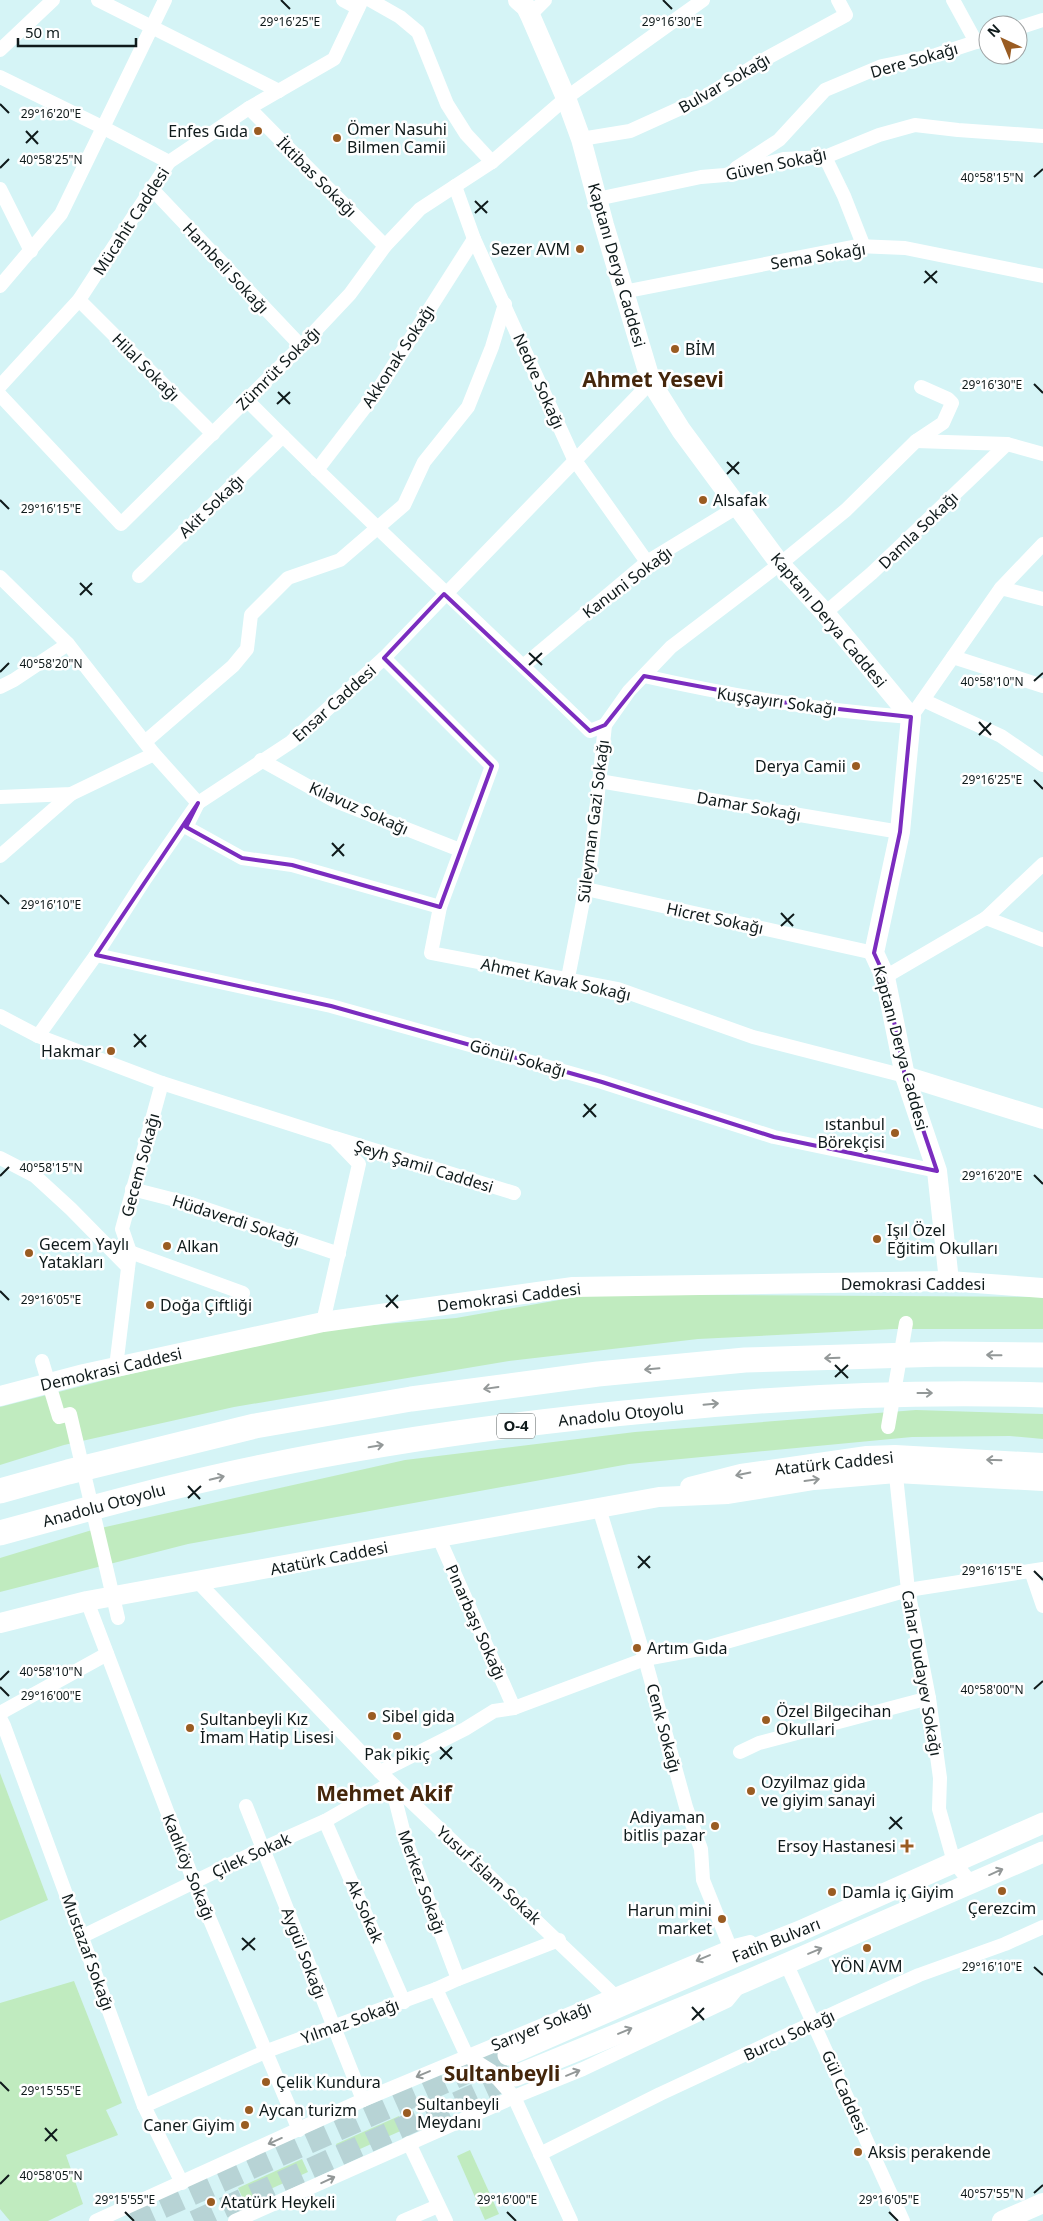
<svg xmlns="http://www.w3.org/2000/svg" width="1043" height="2221" font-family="'Noto Sans',sans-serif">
<rect width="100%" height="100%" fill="#d5f4f6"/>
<!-- green -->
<g fill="#c0ebbf">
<path d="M593,1294L1043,1297V1329H894L698,1339L509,1361L234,1407L64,1445L0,1465V1407L113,1378L326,1329L456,1318Z"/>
<path d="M916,1410L1043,1414V1439L1010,1436L912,1437L629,1464L188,1544L0,1592V1558L92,1530L405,1460L635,1432Z"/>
<path d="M0,1773L48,1900L0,1921Z"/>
<path d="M74,1981L122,2103L106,2110L118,2135L66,2155L83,2204L48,2221H10L0,2209V2003Z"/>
<path d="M399,2116L405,2129L342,2157L336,2144Z"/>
<path d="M470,2150L499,2214L485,2220L457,2156Z"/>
<path d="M302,2159L308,2172L244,2201L238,2188Z"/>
</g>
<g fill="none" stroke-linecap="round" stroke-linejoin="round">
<!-- primary-tunnel -->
<g stroke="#b7d3d5" stroke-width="21" stroke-dasharray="21 11" stroke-linecap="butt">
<path d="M133,2221L508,2055"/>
<path d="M194,2221L515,2076"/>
</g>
<!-- street -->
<g stroke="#fff" stroke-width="14">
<path d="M98,0L279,91"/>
<path d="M343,0L358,8"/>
<path d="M370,0L400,17L418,32L447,104L466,134L492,162"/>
<path d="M953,0L976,42"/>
<path d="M530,15L545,0"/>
<path d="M1018,28L1043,20"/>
<path d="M0,50L53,0"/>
<path d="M0,77L104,128L169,162"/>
<path d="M249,108L385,246"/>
<path d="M581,139L630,131L703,98L767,58L846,15L838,0"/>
<path d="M825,157L844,196L864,247"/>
<path d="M736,168L779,140L825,90L882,66L936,55L988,38"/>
<path d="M455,186L474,239L574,459L647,562"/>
<path d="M0,189L31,251"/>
<path d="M152,189L301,346"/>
<path d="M597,199L701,177L725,175L784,159L825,157L879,135L915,125L958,130L1043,136"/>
<path d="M0,286L61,214L165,0"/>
<path d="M623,292L857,246L905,248L1043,276"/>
<path d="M79,300L213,434"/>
<path d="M0,386L79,300L169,162L249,108L334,59L362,0"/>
<path d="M0,395L121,524L301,346L350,294L385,246L420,209L492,162L566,98L703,0"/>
<path d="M247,400C358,513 476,619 590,731L605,725"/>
<path d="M916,441L1007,444L1043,454"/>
<path d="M317,470L376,393L474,239"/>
<path d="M139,576L283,436"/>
<path d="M0,577L68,644L14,680L0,687"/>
<path d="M1001,588L1043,544"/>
<path d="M825,613L872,573L1007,444"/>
<path d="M68,644L154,754L198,803L186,827L242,858L292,865L440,907"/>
<path d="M953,657L1043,686"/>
<path d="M384,658L492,766L440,907L431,953L618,989L753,1037L905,1076"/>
<path d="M523,666L647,562L737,507"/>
<path d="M644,676C732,696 822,711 911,717L1001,588L1043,599"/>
<path d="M923,700L1001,736L1043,765"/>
<path d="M146,741L233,666L247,649L251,615L288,578L340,560L404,505L424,462L468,407L492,347L505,304"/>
<path d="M261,760L333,800L460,850"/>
<path d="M599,781L900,832"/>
<path d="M0,797L71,794L154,754"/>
<path d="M0,856L71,794"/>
<path d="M586,889L874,953"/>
<path d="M986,918L1043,940"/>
<path d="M96,955L331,1006L602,1082L774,1137L937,1171"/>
<path d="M885,977L986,918L1043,864"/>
<path d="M568,978L591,860L605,725L629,691L671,647L780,564L846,510L916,441L943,423L952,403L948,399L921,387"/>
<path d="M0,1016L38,1036L162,1083L334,1138L359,1164L323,1322"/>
<path d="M38,1036L96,955L145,879L198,803L291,742L384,658L651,382"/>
<path d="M335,1138L514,1193"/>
<path d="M0,1158L35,1176L71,1209L128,1267"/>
<path d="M132,1189L191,1204L339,1254"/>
<path d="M130,1252L243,1293"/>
<path d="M42,1361L59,1417L70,1414L118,1618"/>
<path d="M116,1367L130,1252L122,1229L162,1083"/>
<path d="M888,1427L906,1323"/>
<path d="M895,1466L908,1590L929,1698L940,1778L939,1809L954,1862L971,1883"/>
<path d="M599,1508L645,1659L686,1807L701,1849L703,1880L730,1947"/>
<path d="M438,1536L514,1708"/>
<path d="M1031,1571L1043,1606"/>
<path d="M197,1581L380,1772L615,1996"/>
<path d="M87,1601L194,1882L299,2130"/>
<path d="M0,1713L107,1654"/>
<path d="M0,1718L4,1726L144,2106L182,2183"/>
<path d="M740,1752L759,1743L929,1698"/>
<path d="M380,1772L465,1729L494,1711L514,1708L645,1659L705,1648L908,1590L1043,1569"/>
<path d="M246,1806L363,2100"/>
<path d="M325,1821L404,2002"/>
<path d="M83,1936L264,1848L325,1821L391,1783L405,1838L458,1979"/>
<path d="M786,1963L903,2221"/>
<path d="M436,1989L467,2056L491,2071L514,2097L571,2221"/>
<path d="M144,2106L267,2051L436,1989L458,1979L559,1940"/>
<path d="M409,2143L446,2221"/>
<path d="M540,2154L660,2094L845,2008L919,1975L1005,1944L1043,1927"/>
<path d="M96,2221L363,2100L730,1947L750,1942"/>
<path d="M235,2221L514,2097L583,2069L727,2001L740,1985"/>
<path d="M403,2221L438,2206"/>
</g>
<!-- secondary -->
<g stroke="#fff" stroke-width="20">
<path d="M518,0L526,7L530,15L566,98L581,139L604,225L651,382L681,430L780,564L825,613L911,717L900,832L874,953L885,977L905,1076L937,1171L949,1281"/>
<path d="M905,1076L1043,1119"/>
<path d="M0,1396L84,1374L323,1322L573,1287L949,1281L1043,1288"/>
<path d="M690,1487L741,1474L867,1456L895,1455L1043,1463"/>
<path d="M0,1623L87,1601L659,1497L728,1494L814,1480L896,1473L1043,1481"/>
<path d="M1002,2221L1043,2203"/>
</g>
<!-- primary -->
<g stroke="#fff" stroke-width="21">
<path d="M508,2055L734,1957L800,1931L1043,1823"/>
<path d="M515,2076L744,1982L1043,1852"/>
</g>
<!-- highway -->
<g stroke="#fff" stroke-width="25">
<path d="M0,1491L68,1472L255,1426L411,1399L598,1374L745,1360L943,1354L1043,1355"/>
<path d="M0,1533C87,1509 174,1485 262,1467C392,1440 524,1422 656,1410C785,1397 914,1391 1043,1395"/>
</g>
</g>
<!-- one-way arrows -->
<defs><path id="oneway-shaft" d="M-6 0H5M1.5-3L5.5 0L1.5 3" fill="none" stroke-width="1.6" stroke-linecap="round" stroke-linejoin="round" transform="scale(1.25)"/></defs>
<g stroke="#939898">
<use href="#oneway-shaft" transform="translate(994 1355) rotate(-179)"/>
<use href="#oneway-shaft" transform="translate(832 1358) rotate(178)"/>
<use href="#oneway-shaft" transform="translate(652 1369) rotate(175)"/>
<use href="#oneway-shaft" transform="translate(491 1388) rotate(172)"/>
<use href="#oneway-shaft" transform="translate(925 1393)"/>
<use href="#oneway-shaft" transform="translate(711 1404) rotate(-5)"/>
<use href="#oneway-shaft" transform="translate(376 1446) rotate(-10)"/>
<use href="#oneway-shaft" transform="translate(994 1460) rotate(-178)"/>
<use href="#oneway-shaft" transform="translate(743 1474) rotate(169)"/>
<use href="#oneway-shaft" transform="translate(217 1478) rotate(-13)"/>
<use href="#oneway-shaft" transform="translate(812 1480) rotate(-8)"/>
<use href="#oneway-shaft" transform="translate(996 1872) rotate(-24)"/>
<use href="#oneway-shaft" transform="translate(815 1951) rotate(-23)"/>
<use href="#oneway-shaft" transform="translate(703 1958) rotate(157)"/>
<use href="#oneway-shaft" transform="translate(625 2031) rotate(-23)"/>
<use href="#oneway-shaft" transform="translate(573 2073) rotate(-22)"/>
<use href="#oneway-shaft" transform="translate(423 2074) rotate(157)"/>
<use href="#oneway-shaft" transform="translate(275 2141) rotate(156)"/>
<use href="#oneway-shaft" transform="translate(328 2180) rotate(-25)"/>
</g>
<!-- marked area -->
<path fill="none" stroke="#7b2cbf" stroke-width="4" stroke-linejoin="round" d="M444,594L590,731L605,725L644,676L793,704L911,717L900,832L874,953L885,977L905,1076L937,1171L774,1137L602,1082L331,1006L96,955L198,803L186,827L242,858L292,865L440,907L492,766L384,658Z"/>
<!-- ticks -->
<path fill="none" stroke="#0f1a1b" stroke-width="2" d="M281,0L290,9M663,0L672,9M0,104L9,113M26,131L38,144M26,143L38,131M0,168L9,159M1034,177L1043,169M475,201L487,213M475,213L488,201M925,271L937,283M924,283L937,271M1034,384L1043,393M278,392L290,404M277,404L290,392M727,462L739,474M727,474L739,462M0,500L9,509M80,583L92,595M80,595L92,583M529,653L542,665M529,665L542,653M0,672L9,663M1034,681L1043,673M979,722L991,735M979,735L991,723M1034,780L1043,789M332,843L344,856M332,856L344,844M0,895L9,904M781,913L793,926M781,926L794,914M134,1034L146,1047M134,1047L146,1035M584,1104L596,1117M583,1117L596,1104M1034,1175L1043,1184M0,1176L9,1167M0,1291L9,1300M386,1295L398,1308M386,1307L398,1295M835,1365L848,1378M835,1377L848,1365M188,1486L200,1499M188,1498L201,1486M638,1556L650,1568M638,1568L650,1556M1034,1571L1043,1580M0,1680L9,1671M0,1687L9,1696M1034,1689L1043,1681M440,1747L452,1759M440,1759L452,1747M890,1817L902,1829M889,1829L902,1817M242,1938L255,1950M242,1950L255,1938M1034,1967L1043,1975M692,2007L704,2020M692,2020L704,2008M0,2082L9,2091M45,2128L57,2141M45,2141L57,2129M0,2184L9,2175M1034,2193L1043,2185M125,2212L134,2221M507,2212L516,2221M889,2212L898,2221"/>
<!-- markers -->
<g fill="#9a5c22" stroke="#fff" stroke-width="2">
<circle cx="258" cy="131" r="5"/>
<circle cx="337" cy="138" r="5"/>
<circle cx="580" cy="249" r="5"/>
<circle cx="675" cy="349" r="5"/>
<circle cx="703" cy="500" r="5"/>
<circle cx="856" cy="766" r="5"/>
<circle cx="111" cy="1051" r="5"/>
<circle cx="895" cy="1133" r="5"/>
<circle cx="877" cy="1239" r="5"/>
<circle cx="167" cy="1246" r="5"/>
<circle cx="29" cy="1253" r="5"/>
<circle cx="150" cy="1305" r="5"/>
<circle cx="637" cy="1648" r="5"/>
<circle cx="372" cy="1716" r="5"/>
<circle cx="766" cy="1720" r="5"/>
<circle cx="190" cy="1728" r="5"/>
<circle cx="397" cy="1736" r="5"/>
<circle cx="751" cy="1791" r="5"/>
<circle cx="715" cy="1826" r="5"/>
<path d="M904.5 1838.5h5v5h5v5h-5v5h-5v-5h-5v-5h5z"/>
<circle cx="1002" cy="1891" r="5"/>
<circle cx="832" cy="1892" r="5"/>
<circle cx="722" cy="1919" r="5"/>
<circle cx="867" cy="1948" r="5"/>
<circle cx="266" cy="2082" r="5"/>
<circle cx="249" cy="2110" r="5"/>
<circle cx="407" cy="2113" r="5"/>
<circle cx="245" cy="2125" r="5"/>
<circle cx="858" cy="2152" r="5"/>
<circle cx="211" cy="2202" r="5"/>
</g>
<g text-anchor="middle" stroke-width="5" stroke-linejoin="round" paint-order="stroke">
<!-- shield labels -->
<rect fill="#fff" stroke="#575f5f" stroke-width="1" x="497" y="1413.5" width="38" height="25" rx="4"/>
<g font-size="15" font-weight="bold" fill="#0f1a1b">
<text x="516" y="1431">O-4</text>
</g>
<!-- street labels -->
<g font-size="16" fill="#0f1a1b" stroke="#fff">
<text transform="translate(914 60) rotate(-16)" y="6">Dere Sokağı</text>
<text transform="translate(724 83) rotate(-30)" y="6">Bulvar Sokağı</text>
<text transform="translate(776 164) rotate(-12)" y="6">Güven Sokağı</text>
<text transform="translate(317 177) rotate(45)" y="6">İktibas Sokağı</text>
<text transform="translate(131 221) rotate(-57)" y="6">Mücahit Caddesi</text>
<text transform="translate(818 256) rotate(-9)" y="6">Sema Sokağı</text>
<text transform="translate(617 265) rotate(74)" y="6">Kaptanı Derya Caddesi</text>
<text transform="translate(226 268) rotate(47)" y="6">Hambeli Sokağı</text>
<text transform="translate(398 356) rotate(-57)" y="6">Akkonak Sokağı</text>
<text transform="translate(146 367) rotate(45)" y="6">Hilal Sokağı</text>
<text transform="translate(278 368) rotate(-45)" y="6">Zümrüt Sokağı</text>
<text transform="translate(539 381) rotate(66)" y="6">Nedve Sokağı</text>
<text transform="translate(211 506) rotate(-44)" y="6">Akit Sokağı</text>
<text transform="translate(918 530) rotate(-44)" y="6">Damla Sokağı</text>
<text transform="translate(627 582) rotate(-37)" y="6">Kanuni Sokağı</text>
<text transform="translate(829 620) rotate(50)" y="6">Kaptanı Derya Caddesi</text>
<text transform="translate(777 701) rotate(8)" y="6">Kuşçayırı Sokağı</text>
<text transform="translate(334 703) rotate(-42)" y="6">Ensar Caddesi</text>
<text transform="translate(749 806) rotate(10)" y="6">Damar Sokağı</text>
<text transform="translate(359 808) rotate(24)" y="6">Kılavuz Sokağı</text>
<text transform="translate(593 821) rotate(-83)" y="6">Süleyman Gazi Sokağı</text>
<text transform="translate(715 918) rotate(12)" y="6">Hicret Sokağı</text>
<text transform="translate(556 979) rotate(12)" y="6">Ahmet Kavak Sokağı</text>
<text transform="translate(901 1048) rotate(75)" y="6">Kaptanı Derya Caddesi</text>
<text transform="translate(518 1058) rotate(16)" y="6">Gönül Sokağı</text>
<text transform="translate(140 1165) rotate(-75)" y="6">Gecem Sokağı</text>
<text transform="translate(424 1166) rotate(17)" y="6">Şeyh Şamil Caddesi</text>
<text transform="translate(236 1220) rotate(18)" y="6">Hüdaverdi Sokağı</text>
<text x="913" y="1290">Demokrasi Caddesi</text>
<text transform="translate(509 1297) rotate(-7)" y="6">Demokrasi Caddesi</text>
<text transform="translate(111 1369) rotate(-13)" y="6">Demokrasi Caddesi</text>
<text transform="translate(621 1414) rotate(-6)" y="6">Anadolu Otoyolu</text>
<text transform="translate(834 1463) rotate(-6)" y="6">Atatürk Caddesi</text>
<text transform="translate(104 1505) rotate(-15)" y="6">Anadolu Otoyolu</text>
<text transform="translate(329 1558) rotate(-11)" y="6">Atatürk Caddesi</text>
<text transform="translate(476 1622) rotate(66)" y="6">Pınarbaşı Sokağı</text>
<text transform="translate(922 1673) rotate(80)" y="6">Cahar Dudayev Sokağı</text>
<text transform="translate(664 1728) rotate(75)" y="6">Cenk Sokağı</text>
<text transform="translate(251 1855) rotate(-25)" y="6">Çilek Sokak</text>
<text transform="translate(189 1867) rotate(68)" y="6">Kadıköy Sokağı</text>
<text transform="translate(489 1875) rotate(43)" y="6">Yusuf İslam Sokak</text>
<text transform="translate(422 1882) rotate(70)" y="6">Merkez Sokağı</text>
<text transform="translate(365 1911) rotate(66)" y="6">Ak Sokak</text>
<text transform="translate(776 1940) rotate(-22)" y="6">Fatih Bulvarı</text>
<text transform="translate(88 1952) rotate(70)" y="6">Mustazaf Sokağı</text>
<text transform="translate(304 1953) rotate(69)" y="6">Aygül Sokağı</text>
<text transform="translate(350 2021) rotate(-20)" y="6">Yılmaz Sokağı</text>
<text transform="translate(541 2026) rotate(-22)" y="6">Sarıyer Sokağı</text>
<text transform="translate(789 2035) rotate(-25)" y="6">Burcu Sokağı</text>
<text transform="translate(845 2092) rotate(66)" y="6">Gül Caddesi</text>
</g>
<!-- poi labels -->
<g font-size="16" fill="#0f1a1b" stroke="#fff" text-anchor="start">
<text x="347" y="135">Ömer Nasuhi<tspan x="347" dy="18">Bilmen Camii</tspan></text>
<text x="248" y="137" text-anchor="end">Enfes Gıda</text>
<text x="570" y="255" text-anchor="end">Sezer AVM</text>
<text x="685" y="355">BİM</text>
<text x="713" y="506">Alsafak</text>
<text x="846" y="772" text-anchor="end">Derya Camii</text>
<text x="101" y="1057" text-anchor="end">Hakmar</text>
<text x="885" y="1130" text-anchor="end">ıstanbul<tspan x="885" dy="18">Börekçisi</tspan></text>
<text x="887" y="1236">Işıl Özel<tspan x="887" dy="18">Eğitim Okulları</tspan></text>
<text x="39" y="1250">Gecem Yaylı<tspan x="39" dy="18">Yatakları</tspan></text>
<text x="177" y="1252">Alkan</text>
<text x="160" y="1311">Doğa Çiftliği</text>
<text x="647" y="1654">Artım Gıda</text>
<text x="776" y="1717">Özel Bilgecihan<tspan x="776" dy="18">Okullari</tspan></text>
<text x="382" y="1722">Sibel gida</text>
<text x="200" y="1725">Sultanbeyli Kız<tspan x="200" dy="18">İmam Hatip Lisesi</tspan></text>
<text x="397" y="1760" text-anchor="middle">Pak pikiç</text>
<text x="761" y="1788">Ozyilmaz gida<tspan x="761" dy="18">ve giyim sanayi</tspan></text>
<text x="705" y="1823" text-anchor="end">Adiyaman<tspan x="705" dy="18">bitlis pazar</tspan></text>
<text x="896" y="1852" text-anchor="end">Ersoy Hastanesi</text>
<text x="842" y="1898">Damla iç Giyim</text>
<text x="1002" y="1914" text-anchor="middle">Çerezcim</text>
<text x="712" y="1916" text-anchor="end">Harun mini<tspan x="712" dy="18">market</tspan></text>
<text x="867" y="1972" text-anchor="middle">YÖN AVM</text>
<text x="276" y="2088">Çelik Kundura</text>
<text x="417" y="2110">Sultanbeyli<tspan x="417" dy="18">Meydanı</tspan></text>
<text x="259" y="2116">Aycan turizm</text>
<text x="235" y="2131" text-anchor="end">Caner Giyim</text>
<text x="868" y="2158">Aksis perakende</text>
<text x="221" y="2208">Atatürk Heykeli</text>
</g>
<!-- district labels -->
<g font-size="21" font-weight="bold" fill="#44260b" stroke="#fff">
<text x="653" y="387">Ahmet Yesevi</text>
<text x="384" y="1801">Mehmet Akif</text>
<text x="502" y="2081">Sultanbeyli</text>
</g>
</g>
<g font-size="12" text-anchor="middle" fill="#0f1a1b" stroke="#fff" stroke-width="5" stroke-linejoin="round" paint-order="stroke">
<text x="290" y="26">29°16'25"E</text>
<text x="672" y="26">29°16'30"E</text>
<text x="51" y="118">29°16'20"E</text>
<text x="51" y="164">40°58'25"N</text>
<text x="992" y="182">40°58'15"N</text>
<text x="992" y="389">29°16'30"E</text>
<text x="51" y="513">29°16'15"E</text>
<text x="51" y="668">40°58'20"N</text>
<text x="992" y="686">40°58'10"N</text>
<text x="992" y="784">29°16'25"E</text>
<text x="51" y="909">29°16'10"E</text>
<text x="51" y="1172">40°58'15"N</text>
<text x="992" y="1180">29°16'20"E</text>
<text x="51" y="1304">29°16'05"E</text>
<text x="992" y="1575">29°16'15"E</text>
<text x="51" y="1676">40°58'10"N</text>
<text x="992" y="1694">40°58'00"N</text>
<text x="51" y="1700">29°16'00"E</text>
<text x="992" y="1971">29°16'10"E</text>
<text x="51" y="2095">29°15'55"E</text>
<text x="51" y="2180">40°58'05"N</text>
<text x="992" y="2198">40°57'55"N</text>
<text x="125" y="2204">29°15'55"E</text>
<text x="507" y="2204">29°16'00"E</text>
<text x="889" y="2204">29°16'05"E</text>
</g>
<!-- north arrow -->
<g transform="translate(1003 40) rotate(316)"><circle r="24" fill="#ffffff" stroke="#9fa3a4"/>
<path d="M0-4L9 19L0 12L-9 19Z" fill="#9a5c22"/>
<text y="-8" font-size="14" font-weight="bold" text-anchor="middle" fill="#0f1a1b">N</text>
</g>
<!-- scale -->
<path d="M18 38v8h118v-8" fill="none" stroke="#0f1a1b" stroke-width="2.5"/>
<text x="25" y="38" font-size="15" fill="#0f1a1b" stroke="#ffffff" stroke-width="4" paint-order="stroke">50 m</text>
</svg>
